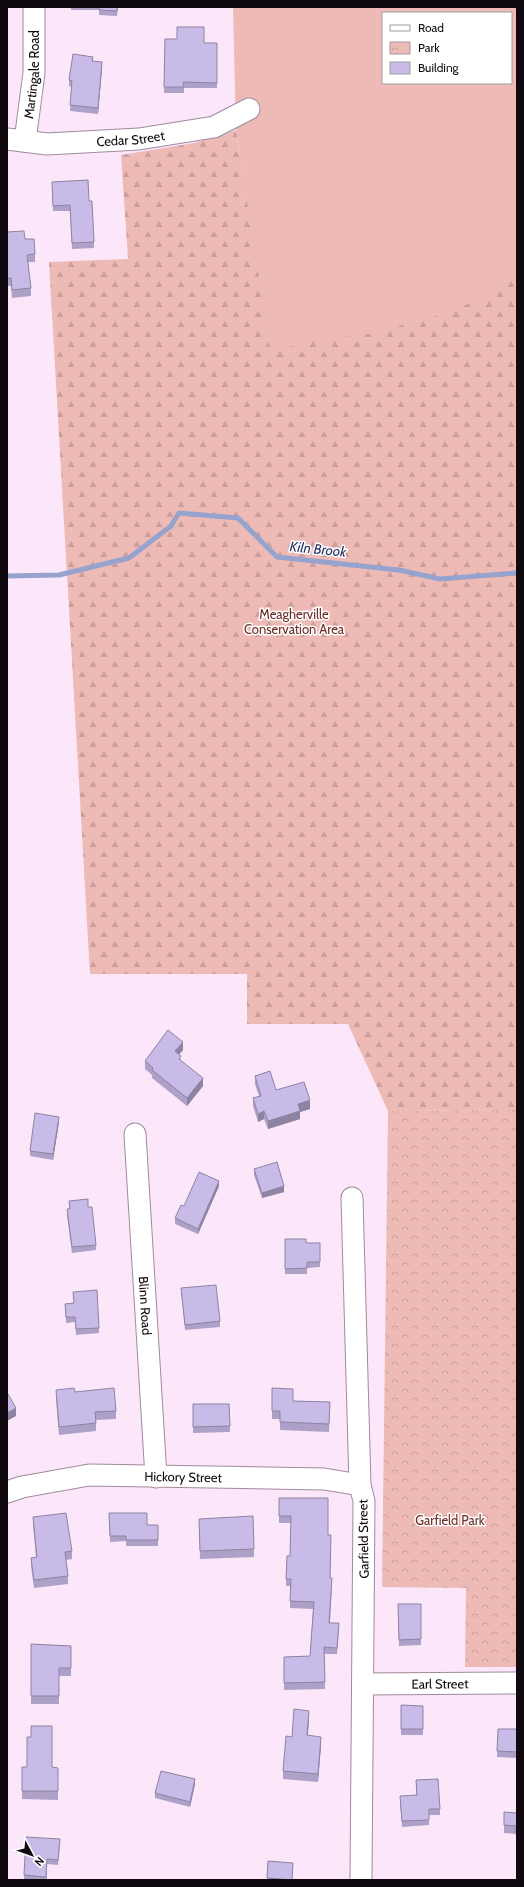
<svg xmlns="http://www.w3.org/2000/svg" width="524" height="1887" font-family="Cabin,sans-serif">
<defs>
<pattern id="forest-firs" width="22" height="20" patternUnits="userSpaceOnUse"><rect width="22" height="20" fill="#eebab5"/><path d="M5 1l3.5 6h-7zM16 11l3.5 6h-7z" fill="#cb9f9b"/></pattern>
<pattern id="park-crowns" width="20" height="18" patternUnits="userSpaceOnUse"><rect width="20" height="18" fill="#eebab5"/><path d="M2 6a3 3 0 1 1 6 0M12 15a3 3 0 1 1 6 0" fill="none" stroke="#cb9f9b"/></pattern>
</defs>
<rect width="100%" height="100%" fill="#fce7fa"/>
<!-- green -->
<path fill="#eebab5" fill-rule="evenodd" d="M233,7H517V396L269,349L236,130ZM383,13H511V83H383Z"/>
<!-- forest -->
<path fill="url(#forest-firs)" d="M236,130L270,349L294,346L318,340L369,334L430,318L476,301L504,283L517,268V1110L388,1111L348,1024H247V974H90L49,262L128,259L121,155L194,143Z"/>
<!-- park -->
<path fill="url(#park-crowns)" d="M517,1110V1667H465L466,1588L382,1587L388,1111Z"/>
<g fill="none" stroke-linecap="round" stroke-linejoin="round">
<!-- stream -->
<path stroke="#96a3ce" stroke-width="5" d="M7,576L59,575L129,558L171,526L179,513L238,518L277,557L399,570L440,579L517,573"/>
<defs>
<g id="street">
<path id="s1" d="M7,139L47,144L139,139L214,127L249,109"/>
<path id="s2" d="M25,141L34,73V7"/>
<path id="s3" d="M135,1134L156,1477"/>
<path d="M352,1198L360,1485L364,1501L361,1880"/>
<path id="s4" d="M7,1492L22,1487L89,1475L324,1479L360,1485"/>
<path id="s5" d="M363,1684L517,1683"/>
</g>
</defs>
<!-- street casing -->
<use href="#street" stroke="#9f8b9d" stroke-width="23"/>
<!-- street -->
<use href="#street" stroke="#fff" stroke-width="21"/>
</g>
<!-- wall -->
<g fill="#ada1c7">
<path d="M71,7H118L117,16L99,15V10H71Z"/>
<path d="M165,39L204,43H217V88H184V93H164Z"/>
<path d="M93,61L102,68L98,114L70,111L72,87L69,86V80Z"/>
<path d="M52,188L89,201L94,242V248L72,249L70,211H53Z"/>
<path d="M7,232L25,239L35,254V262H28L31,288V296L12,298L11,286H7Z"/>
<path d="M183,1050L179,1054L181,1061L203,1086L187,1106L152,1078V1075L145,1069V1061Z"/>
<path d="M255,1076L276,1090L310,1109L300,1112V1119L268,1129L264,1119L258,1122L253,1106V1098L259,1096L255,1084Z"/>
<path d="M59,1122L53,1160L30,1156V1151Z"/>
<path d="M254,1169L284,1192L262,1198L254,1175Z"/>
<path d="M219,1186L198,1234L175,1224V1218Z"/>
<path d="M69,1201L88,1207L96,1245V1250L72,1253L67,1215V1209H69Z"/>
<path d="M285,1239L306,1243H320V1267L307,1268V1274H285Z"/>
<path d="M181,1288L220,1321V1327L185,1330Z"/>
<path d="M73,1292L99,1328V1333L76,1335L75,1322L66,1323L65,1304L74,1303Z"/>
<path d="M272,1388L293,1401L330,1402L329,1432L280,1430V1419H272Z"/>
<path d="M56,1390L75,1392L116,1411V1419L96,1420V1431L59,1435L56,1398Z"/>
<path d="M193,1404H229L230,1432L193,1433Z"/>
<path d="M279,1498L328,1535L330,1578L332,1584L330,1623L339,1630L337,1654H324L325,1689L284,1690V1657L310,1656L313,1609L290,1608V1586H286V1579L290,1556L291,1523H279Z"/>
<path d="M109,1513L147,1525H158V1546H126V1541L110,1542Z"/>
<path d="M33,1517L72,1551V1559L66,1560L68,1576V1584L34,1588L31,1566V1558L36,1557L33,1525Z"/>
<path d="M199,1519L254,1549V1557L200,1559Z"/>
<path d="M398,1604H421V1645L399,1646Z"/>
<path d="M31,1644L71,1646V1676H59V1704H31Z"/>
<path d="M401,1705L423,1706V1735H401Z"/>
<path d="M309,1719L308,1735L321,1745L318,1782L283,1779V1771L292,1737Z"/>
<path d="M498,1729H517V1758L497,1757Z"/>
<path d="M22,1767L58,1768V1800L22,1799Z"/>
<path d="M416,1780L440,1809V1815H429V1825L402,1827L400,1802L416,1795Z"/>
<path d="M195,1784L190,1807L155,1798V1793Z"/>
<path d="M517,1813V1842L516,1841V1834L504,1833V1825Z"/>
<path d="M60,1845L58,1865L47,1864V1880H24V1875Z"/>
<path d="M268,1861L293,1868L292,1880H267Z"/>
</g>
<!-- shaded-wall -->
<g fill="#8d83a2">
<path d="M102,62V68L98,114V108Z"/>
<path d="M183,1042V1050L175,1059V1051Z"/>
<path d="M203,1078V1086L187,1106V1098Z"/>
<path d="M310,1100V1109L300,1112V1119L268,1129V1121L298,1104Z"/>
<path d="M264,1111V1119L258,1122V1114Z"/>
<path d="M59,1117V1122L53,1160V1154Z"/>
<path d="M219,1181V1186L198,1234V1229Z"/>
<path d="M284,1186V1192L262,1198V1193Z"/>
<path d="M16,1408V1416L7,1421V1413Z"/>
<path d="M309,1711V1719L307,1743V1735Z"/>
<path d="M321,1737V1745L318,1782V1774Z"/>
<path d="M195,1779V1784L190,1807V1802Z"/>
</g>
<!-- building -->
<g fill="#c9bbe7" stroke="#8d83a2">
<path d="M99,7H117V11L99,10Z"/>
<path d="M177,27H204V43H217V83L183,82L184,87H164L165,39H177Z"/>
<path d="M73,54L93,57L92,61L102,62L98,108L70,105L72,81L69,80Z"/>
<path d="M88,180L89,201H92L94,242L72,243L70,205L53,206L52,182Z"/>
<path d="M24,231L25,239H34L35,254L27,255L31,288L12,290L11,278H7V232Z"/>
<path d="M168,1030L183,1042L175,1051L181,1056L179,1059L203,1078L187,1098L152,1070L153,1068L145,1061Z"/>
<path d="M270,1071L276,1090L304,1082L310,1100L298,1104L300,1111L268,1121L264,1111L258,1114L253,1098L261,1096L255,1076Z"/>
<path d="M35,1113L59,1117L53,1154L30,1151Z"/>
<path d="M277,1162L284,1186L262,1193L254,1169Z"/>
<path d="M199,1172L219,1181L198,1229L175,1218L181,1205L184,1206Z"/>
<path d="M88,1199V1207H92L96,1245L72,1247L67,1209H70L69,1201Z"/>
<path d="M285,1239H306V1243H320V1262H307V1268L285,1269Z"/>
<path d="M216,1285L220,1321L185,1325L181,1288Z"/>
<path d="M97,1290L99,1328L76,1329L75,1317H66L65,1304L74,1303L73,1292Z"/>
<path d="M74,1388L75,1392L114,1388L116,1411L95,1412L96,1423L59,1427L56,1390Z"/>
<path d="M272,1388L293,1389V1401L330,1402L329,1424L280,1422V1411H272Z"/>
<path d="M8,1394L16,1408L7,1413V1395Z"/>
<path d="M193,1404H229L230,1426L193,1427Z"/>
<path d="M279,1498H328V1535H331L330,1578H332L329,1623H339L337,1648L324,1647L325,1682L284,1683V1657L310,1656L314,1602L290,1601L291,1579H286L287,1556H290L291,1516H279Z"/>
<path d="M66,1513L72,1551L65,1552L68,1576L34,1580L31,1558L37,1557L33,1517Z"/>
<path d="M109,1513H147V1525H158V1540H126V1536H110Z"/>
<path d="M253,1516L254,1549L200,1551L199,1519Z"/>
<path d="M398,1604H421V1639L399,1640Z"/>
<path d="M31,1644L71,1646V1668H59V1696H31Z"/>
<path d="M401,1705L423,1706V1729H401Z"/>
<path d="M294,1709L309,1711L307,1735L321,1737L318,1774L283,1771L286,1736L292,1737Z"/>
<path d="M31,1726H52V1767L58,1768V1791H22V1767H27V1737H31Z"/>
<path d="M498,1729H517V1752L497,1751Z"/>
<path d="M161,1771L195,1779L190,1802L155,1793Z"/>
<path d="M438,1779L440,1809H429V1820L402,1821L400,1796L417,1795L416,1780Z"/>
<path d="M504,1812L517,1813V1833H516V1826L504,1825Z"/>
<path d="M26,1837L60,1839L58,1860L47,1859L46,1877L24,1875Z"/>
<path d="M268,1861L293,1863L292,1880L267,1878Z"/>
</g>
<g text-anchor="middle" stroke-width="3" stroke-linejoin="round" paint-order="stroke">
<!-- street labels -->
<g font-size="13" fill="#100a10" stroke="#fff">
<text dy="5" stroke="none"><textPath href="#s2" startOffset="67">Martingale Road</textPath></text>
<text dy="5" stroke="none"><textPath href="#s1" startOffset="124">Cedar Street</textPath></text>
<text dy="5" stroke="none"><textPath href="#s3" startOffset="172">Blinn Road</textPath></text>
<text dy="5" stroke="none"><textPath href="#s4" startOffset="178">Hickory Street</textPath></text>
<text transform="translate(363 1539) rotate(-91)" y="5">Garfield Street</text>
<text dy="5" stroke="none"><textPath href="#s5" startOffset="77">Earl Street</textPath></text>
</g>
<!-- park labels -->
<g font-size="13" fill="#6e2d29" stroke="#fff">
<text x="294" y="619">Meagherville<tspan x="294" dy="15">Conservation Area</tspan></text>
<text x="450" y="1525">Garfield Park</text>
</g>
<!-- water labels -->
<g font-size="14" font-style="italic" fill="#263166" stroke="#fff">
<text transform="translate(318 549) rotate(6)" y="5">Kiln Brook</text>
</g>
</g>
<!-- border -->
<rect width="524" height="1887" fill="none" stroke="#100a10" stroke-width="16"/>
<!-- legend -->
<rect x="382" y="12" width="130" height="72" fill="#ffffff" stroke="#9f9d9f"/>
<rect x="390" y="25" width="20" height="6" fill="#ffffff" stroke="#9f9d9f"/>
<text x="418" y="32" font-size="12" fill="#100a10">Road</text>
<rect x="390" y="42" width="20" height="12" fill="url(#park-crowns)" stroke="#9f9d9f"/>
<text x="418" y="52" font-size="12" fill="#100a10">Park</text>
<rect x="390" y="62" width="20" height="12" fill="#c9bbe7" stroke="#9f9d9f"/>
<text x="418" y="72" font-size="12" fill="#100a10">Building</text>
<!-- north arrow -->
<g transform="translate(32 1855) rotate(131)" stroke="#ffffff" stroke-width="3" paint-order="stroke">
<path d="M0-3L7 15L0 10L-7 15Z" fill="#100a10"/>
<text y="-6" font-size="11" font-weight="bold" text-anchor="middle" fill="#100a10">N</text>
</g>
</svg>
